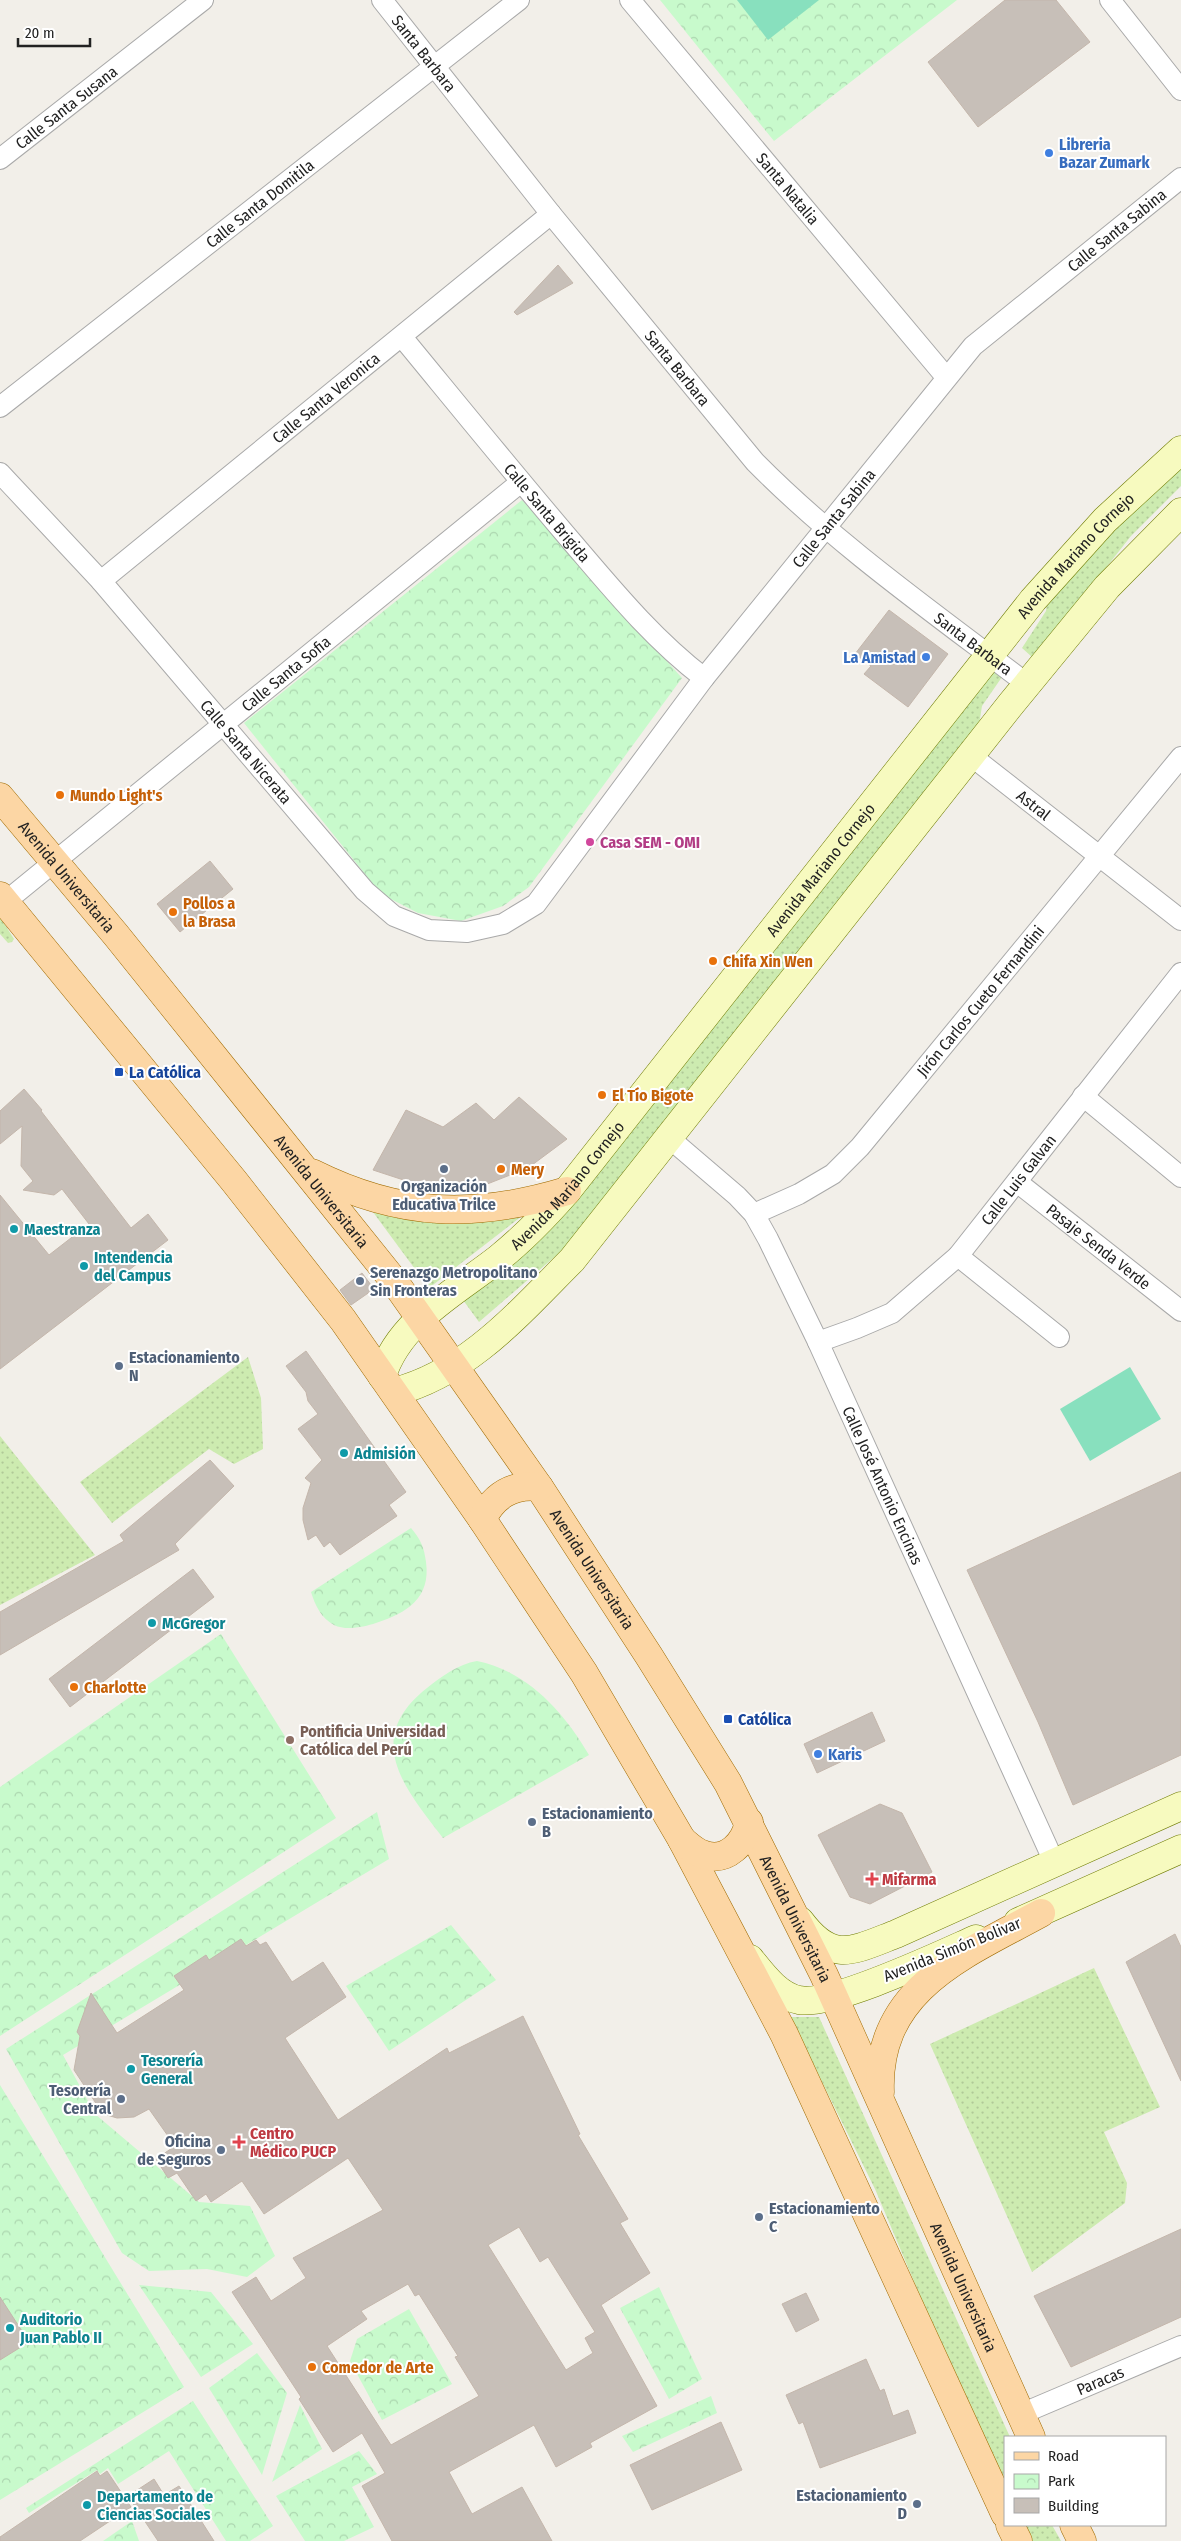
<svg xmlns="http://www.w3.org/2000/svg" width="1181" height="2541" font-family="'Fira Sans Condensed',sans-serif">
<defs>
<pattern id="grass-dots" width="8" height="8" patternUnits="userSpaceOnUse" patternTransform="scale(1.25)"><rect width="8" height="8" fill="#cdebb0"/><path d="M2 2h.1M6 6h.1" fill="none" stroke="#b0c997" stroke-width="1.8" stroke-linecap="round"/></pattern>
<pattern id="park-crowns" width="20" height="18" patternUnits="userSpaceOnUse" patternTransform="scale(1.25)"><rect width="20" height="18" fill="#c8facc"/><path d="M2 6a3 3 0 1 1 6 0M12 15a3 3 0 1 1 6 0" fill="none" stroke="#acd6af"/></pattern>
</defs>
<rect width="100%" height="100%" fill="#f2efe9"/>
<!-- grass -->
<g fill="url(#grass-dots)">
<path d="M1181,457V486L1131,536L1036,656L1032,657L1022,648L1046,611L1047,600Z"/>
<path d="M992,671L1002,677L982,706L979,725L566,1247L479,1322L463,1300Z"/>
<path d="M0,917L14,939L12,942L8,943L0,934Z"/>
<path d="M370,1208L531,1209L429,1288Z"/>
<path d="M248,1357L261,1398L263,1449L234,1464L209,1449L112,1523L80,1482Z"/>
<path d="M0,1436L95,1555L0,1605Z"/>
<path d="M1094,1968L1160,2107L1104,2132L1127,2183L1125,2203L1032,2272L930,2044Z"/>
<path d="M790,2017H819L1010,2437H1005V2487L956,2381L875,2189Z"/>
<path d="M1022,2525H1052L1061,2541H1030Z"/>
</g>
<!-- park -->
<g fill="url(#park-crowns)">
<path d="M660,0H957L774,141Z"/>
<path d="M522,500L682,678L529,887L503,906L461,921L418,913L381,894L244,723Z"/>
<path d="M411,1528C421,1540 424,1547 426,1562C431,1598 407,1613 376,1623C364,1627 346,1631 334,1625C321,1618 315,1605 311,1592Z"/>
<path d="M221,1634L336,1818L0,2036V1787Z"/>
<path d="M477,1661C527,1671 564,1712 589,1755L443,1838C405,1789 362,1739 427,1688C441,1677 458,1664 477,1661Z"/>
<path d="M377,1812L389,1859L63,2055L95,2114L199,2202L250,2206L275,2256L247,2277L207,2269L149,2271L122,2253L6,2049Z"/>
<path d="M451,1925L496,1980L389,2051L346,1986Z"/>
<path d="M0,2085L184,2387L0,2500Z"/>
<path d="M139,2285L211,2292L253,2344L201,2377Z"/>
<path d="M659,2287L702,2379L669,2399L620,2308Z"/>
<path d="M409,2309L452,2384L382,2420L350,2361L357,2339Z"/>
<path d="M257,2353L287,2393L262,2475L209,2388Z"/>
<path d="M711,2396L717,2413L633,2452L622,2436Z"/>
<path d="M193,2401L273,2526L250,2541H226L169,2451L118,2484L108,2468L100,2474L97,2470L29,2513L26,2508Z"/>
<path d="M300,2405L322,2449L272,2482Z"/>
<path d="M359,2451L377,2474L352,2487L374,2527L344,2541H305L276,2496Z"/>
<path d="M132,2521L139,2541H103Z"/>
</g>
<!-- pitch -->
<g fill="#88e0be">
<path d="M737,0H819L768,40Z"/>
<path d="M1130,1367L1161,1419L1090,1461L1060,1409Z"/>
</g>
<!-- building -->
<g fill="#c7bfb8" stroke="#c4b6ab" fill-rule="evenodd">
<path d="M1005,0H1056L1090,42L978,127L928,62Z"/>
<path d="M558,265L573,283L517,315L514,312Z"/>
<path d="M889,610L948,654L908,707L864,674L871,666L855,654Z"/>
<path d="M210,861L233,889L180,932L157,904Z"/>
<path d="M24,1089L42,1110L41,1111L131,1228L148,1214L168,1240L0,1369V1195L49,1255L89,1224L62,1189L54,1195L23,1190L33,1181L21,1166L22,1126L0,1144V1111Z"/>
<path d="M519,1097L567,1139L528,1168L472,1190L428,1188L373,1170L406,1110L443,1127L476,1103L494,1120Z"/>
<path d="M362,1273L374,1289L351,1305L340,1290Z"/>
<path d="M306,1351L406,1492L389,1505L397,1516L340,1555L330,1542L324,1547L316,1535L308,1540L303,1520V1508L311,1483L305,1478L322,1460L298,1429L318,1414L308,1401L306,1392L286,1366Z"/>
<path d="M210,1460L234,1486L175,1544L179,1550L0,1655V1612L124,1541L120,1535Z"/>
<path d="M1181,1472V1755L1073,1805L1038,1722L967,1570Z"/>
<path d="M193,1569L214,1597L70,1707L49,1679Z"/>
<path d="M872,1712L885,1741L817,1773L804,1744Z"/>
<path d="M880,1804L902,1813L932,1872L870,1904L850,1897L818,1835Z"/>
<path d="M1175,1934L1181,1947V2081L1126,1962Z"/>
<path d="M241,1939L246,1946L256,1940L260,1945L266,1942L292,1982L323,1962L346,1997L285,2038L338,2120L447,2048L449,2053L523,2016L580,2134L578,2135L628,2219L620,2223L650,2273L601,2305L657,2406L590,2443L592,2447L556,2467L534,2425L449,2472L472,2514L522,2487L552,2541H392L362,2486L385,2473L362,2433L333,2452L299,2399L301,2397L232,2292L256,2277L271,2301L306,2278L293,2258L383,2210L348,2158L264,2214L242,2181L211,2202L206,2194L196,2201L177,2173L168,2178L156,2159L175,2146L149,2109L134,2117L117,2118L107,2115L99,2108L74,2070L80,2036L77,2032L91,1993L117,2033L184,1990L174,1976L206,1955L209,1960ZM519,2227L540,2262L548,2257L595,2332L585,2338L593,2353L566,2370L488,2245ZM408,2284L415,2296L419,2294L458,2356L455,2357L479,2396L391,2445L327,2346L367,2319L361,2311Z"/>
<path d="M1181,2229V2317L1071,2367L1034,2296Z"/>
<path d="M806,2293L819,2320L796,2332L782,2304Z"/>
<path d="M0,2297L29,2342L0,2360Z"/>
<path d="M866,2359L880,2391L884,2389L893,2416L908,2410L916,2433L820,2468L803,2422L799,2424L786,2395Z"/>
<path d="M721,2422L742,2470L652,2510L630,2465Z"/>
<path d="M97,2471L100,2476L107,2471L131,2507L80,2541H0V2537Z"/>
<path d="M154,2479L164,2495L179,2486L214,2541H158L128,2496Z"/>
</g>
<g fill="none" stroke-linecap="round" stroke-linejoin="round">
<defs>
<g id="street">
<path id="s1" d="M382,0L551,214L755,462C837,545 934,613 1027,684"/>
<path id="s2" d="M630,0L946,377"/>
<path d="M1110,0L1181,90"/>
<path id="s3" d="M0,159L203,0"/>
<path id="s4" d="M402,337C458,405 514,474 572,542C613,590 653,639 704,678"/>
<path id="s5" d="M0,407L519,0"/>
<path id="s6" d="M0,473L101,581L365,891L394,916L429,930L467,932L503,924L536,904L704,678L973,346L1181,178"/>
<path id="s7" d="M101,581L551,214"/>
<path id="s8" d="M970,755L1181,920"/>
<path id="s9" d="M5,902L521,482"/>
<path d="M1083,1096L1181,1177"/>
<path id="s10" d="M668,1137L737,1196L754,1214L768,1239L818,1342L1055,1864"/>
<path id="s11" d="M1017,1182L1181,1311"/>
<path id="s12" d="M754,1214L799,1194L833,1174L860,1147L1181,757"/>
<path d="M958,1256L1059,1337"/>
<path id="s13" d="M818,1342L857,1328L892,1313L958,1256L1181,973"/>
<path id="s14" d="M1021,2414L1181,2346"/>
</g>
<g id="secondary">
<path id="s15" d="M382,1376C399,1321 456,1292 499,1258C524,1238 546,1215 567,1191L1033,600L1105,520L1181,450"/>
<path d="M394,1392C468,1373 519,1313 572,1260L1011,704L1107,587L1181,512"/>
<path d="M800,1921C832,1964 852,1951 896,1934L1181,1806"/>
<path d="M1018,1922L1181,1849"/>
<path d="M750,1959C763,1975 778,1996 799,2000C831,2007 942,1954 976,1939"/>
</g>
<g id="primary">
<path id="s16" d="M0,797L116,935L394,1281L539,1487L649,1656L728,1783L824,1975L1031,2437"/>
<path d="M0,896L234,1181L343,1320L482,1519L584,1673L682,1840L784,2034L1005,2514"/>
<path d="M312,1173C400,1217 474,1219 567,1191"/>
<path d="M482,1519C494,1496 512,1484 539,1487"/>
<path d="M682,1840C689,1846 696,1853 705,1855C727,1862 745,1843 749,1822"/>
<path d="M880,2092C876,1989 964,1955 1041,1913"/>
<path d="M1010,2525L1018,2541"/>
<path d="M1074,2525L1082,2541"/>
</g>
</defs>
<!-- street casing -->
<use href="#street" stroke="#a9a9a9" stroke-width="22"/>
<!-- secondary casing -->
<use href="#secondary" stroke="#707d05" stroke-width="29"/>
<!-- primary casing -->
<use href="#primary" stroke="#a06b00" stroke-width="29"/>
<!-- street -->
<use href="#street" stroke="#fff" stroke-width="20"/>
<!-- secondary -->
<use href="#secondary" stroke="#f7fabf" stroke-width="28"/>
<!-- primary -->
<use href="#primary" stroke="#fcd6a4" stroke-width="28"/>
</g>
<!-- markers -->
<g fill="#3f7fe0" stroke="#fff" stroke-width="2">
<circle cx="1049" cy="153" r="5"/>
<circle cx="926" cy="657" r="5"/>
<circle cx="818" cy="1754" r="5"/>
</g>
<g fill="#e8710a" stroke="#fff" stroke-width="2">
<circle cx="60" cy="795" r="5"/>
<circle cx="173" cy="912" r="5"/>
<circle cx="713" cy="961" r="5"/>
<circle cx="602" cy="1095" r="5"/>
<circle cx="501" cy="1169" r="5"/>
<circle cx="74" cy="1687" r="5"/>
<circle cx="312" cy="2367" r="5"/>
</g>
<circle fill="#d1479c" stroke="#fff" stroke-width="2" cx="590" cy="842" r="5"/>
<g fill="#1a4fb4" stroke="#fff" stroke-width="2">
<rect x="114" y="1067" width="10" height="10" rx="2.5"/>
<rect x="723" y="1714" width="10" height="10" rx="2.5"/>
</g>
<g fill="#5c6f8a" stroke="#fff" stroke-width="2">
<circle cx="444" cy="1169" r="5"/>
<circle cx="360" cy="1281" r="5"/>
<circle cx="119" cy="1366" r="5"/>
<circle cx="532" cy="1822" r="5"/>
<circle cx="121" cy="2099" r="5"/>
<circle cx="221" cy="2150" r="5"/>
<circle cx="759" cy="2217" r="5"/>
<circle cx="917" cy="2504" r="5"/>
</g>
<g fill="#0f9aa8" stroke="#fff" stroke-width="2">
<circle cx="14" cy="1229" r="5"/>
<circle cx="84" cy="1266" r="5"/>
<circle cx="344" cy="1453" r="5"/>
<circle cx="152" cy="1623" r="5"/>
<circle cx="131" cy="2069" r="5"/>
<circle cx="10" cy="2328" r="5"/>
<circle cx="87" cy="2505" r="5"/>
</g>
<circle fill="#8d6e63" stroke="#fff" stroke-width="2" cx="290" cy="1740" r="5"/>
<g fill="#e0444e" stroke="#fff" stroke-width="2">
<path d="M869.5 1871.5h5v5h5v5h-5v5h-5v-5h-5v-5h5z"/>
<path d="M236.5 2134.5h5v5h5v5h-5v5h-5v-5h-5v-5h5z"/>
</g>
<g text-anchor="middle" stroke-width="4" stroke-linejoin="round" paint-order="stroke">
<!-- street labels -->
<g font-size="16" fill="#222" stroke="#fff">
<text dy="6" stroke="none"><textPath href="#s1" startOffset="68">Santa Barbara</textPath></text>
<text dy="6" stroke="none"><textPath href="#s3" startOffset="84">Calle Santa Susana</textPath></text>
<text dy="6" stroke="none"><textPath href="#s2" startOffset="246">Santa Natalia</textPath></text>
<text dy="6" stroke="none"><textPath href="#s5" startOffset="330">Calle Santa Domitila</textPath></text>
<text dy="6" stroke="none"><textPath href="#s6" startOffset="1638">Calle Santa Sabina</textPath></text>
<text dy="6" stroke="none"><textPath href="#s1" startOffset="472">Santa Barbara</textPath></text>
<text dy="6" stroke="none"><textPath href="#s7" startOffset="290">Calle Santa Veronica</textPath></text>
<text dy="6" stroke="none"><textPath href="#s4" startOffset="228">Calle Santa Brigida</textPath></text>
<text dy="6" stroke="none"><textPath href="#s6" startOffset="1232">Calle Santa Sabina</textPath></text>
<text dy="6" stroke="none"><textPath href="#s15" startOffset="1079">Avenida Mariano Cornejo</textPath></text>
<text dy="6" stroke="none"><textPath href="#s1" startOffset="878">Santa Barbara</textPath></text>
<text dy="6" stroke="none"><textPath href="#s9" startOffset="362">Calle Santa Sofia</textPath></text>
<text dy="6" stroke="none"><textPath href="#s6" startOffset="372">Calle Santa Nicerata</textPath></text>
<text dy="6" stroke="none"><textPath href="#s8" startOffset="81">Astral</textPath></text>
<text dy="6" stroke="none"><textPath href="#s15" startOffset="674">Avenida Mariano Cornejo</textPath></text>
<text dy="6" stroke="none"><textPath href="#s16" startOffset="104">Avenida Universitaria</textPath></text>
<text dy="6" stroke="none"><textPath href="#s12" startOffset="316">Jirón Carlos Cueto Fernandini</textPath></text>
<text dy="6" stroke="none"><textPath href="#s13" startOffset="264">Calle Luis Galvan</textPath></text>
<text dy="6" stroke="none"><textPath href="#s15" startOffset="269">Avenida Mariano Cornejo</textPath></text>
<text dy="6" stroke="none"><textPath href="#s16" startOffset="509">Avenida Universitaria</textPath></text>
<text dy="6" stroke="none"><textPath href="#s11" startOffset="104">Pasaje Senda Verde</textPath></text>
<text dy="6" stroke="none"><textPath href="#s10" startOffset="416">Calle José Antonio Encinas</textPath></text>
<text dy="6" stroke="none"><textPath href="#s16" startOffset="974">Avenida Universitaria</textPath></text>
<text dy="6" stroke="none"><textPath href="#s16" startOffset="1379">Avenida Universitaria</textPath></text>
<text transform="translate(952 1949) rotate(-22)" y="6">Avenida Simón Bolivar</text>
<text dy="6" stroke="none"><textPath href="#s16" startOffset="1784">Avenida Universitaria</textPath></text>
<text dy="6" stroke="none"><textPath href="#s14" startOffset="86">Paracas</textPath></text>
</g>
<!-- shop labels -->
<g font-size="16" font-weight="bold" fill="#366cbe" stroke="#fff" text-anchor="start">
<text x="1059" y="150">Libreria<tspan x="1059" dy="18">Bazar Zumark</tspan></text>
<text x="916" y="663" text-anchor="end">La Amistad</text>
<text x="828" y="1760">Karis</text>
</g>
<!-- food labels -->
<g font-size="16" font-weight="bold" fill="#c56008" stroke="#fff" text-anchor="start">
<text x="70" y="801">Mundo Light's</text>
<text x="183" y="909">Pollos a<tspan x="183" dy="18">la Brasa</tspan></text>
<text x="723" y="967">Chifa Xin Wen</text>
<text x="612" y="1101">El Tío Bigote</text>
<text x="511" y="1175">Mery</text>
<text x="84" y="1693">Charlotte</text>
<text x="322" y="2373">Comedor de Arte</text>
</g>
<!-- hotel labels -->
<g font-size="16" font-weight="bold" fill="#b23c85" stroke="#fff" text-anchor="start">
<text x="600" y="848">Casa SEM - OMI</text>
</g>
<!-- transit labels -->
<g font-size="16" font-weight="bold" fill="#164399" stroke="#fff" text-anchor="start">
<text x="129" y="1078">La Católica</text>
<text x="738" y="1725">Católica</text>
</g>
<!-- service labels -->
<g font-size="16" font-weight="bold" fill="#4e5e75" stroke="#fff" text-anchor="start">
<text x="444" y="1192" text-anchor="middle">Organización<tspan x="444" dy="18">Educativa Trilce</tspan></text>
<text x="370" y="1278">Serenazgo Metropolitano<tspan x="370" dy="18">Sin Fronteras</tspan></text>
<text x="129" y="1363">Estacionamiento<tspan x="129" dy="18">N</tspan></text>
<text x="542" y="1819">Estacionamiento<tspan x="542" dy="18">B</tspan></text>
<text x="111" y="2096" text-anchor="end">Tesorería<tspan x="111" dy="18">Central</tspan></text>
<text x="211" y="2147" text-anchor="end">Oficina<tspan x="211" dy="18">de Seguros</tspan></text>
<text x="769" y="2214">Estacionamiento<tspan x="769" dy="18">C</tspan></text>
<text x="907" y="2501" text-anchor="end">Estacionamiento<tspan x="907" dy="18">D</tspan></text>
</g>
<!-- culture labels -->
<g font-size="16" font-weight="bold" fill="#0d838f" stroke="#fff" text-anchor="start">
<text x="24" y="1235">Maestranza</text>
<text x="94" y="1263">Intendencia<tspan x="94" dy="18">del Campus</tspan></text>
<text x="354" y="1459">Admisión</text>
<text x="162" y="1629">McGregor</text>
<text x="141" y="2066">Tesorería<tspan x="141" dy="18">General</tspan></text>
<text x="20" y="2325">Auditorio<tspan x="20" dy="18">Juan Pablo II</tspan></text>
<text x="97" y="2502">Departamento de<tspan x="97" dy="18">Ciencias Sociales</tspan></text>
</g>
<!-- education labels -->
<g font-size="16" font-weight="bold" fill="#785e54" stroke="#fff" text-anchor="start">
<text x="300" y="1737">Pontificia Universidad<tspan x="300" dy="18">Católica del Perú</tspan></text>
</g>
<!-- health labels -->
<g font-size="16" font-weight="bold" fill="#be3a42" stroke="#fff" text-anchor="start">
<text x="882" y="1885">Mifarma</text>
<text x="250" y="2139">Centro<tspan x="250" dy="18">Médico PUCP</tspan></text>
</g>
</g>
<!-- legend -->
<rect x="1004" y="2436" width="162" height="90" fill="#ffffff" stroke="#a7a7a7"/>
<rect x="1014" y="2452" width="25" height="8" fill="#fcd6a4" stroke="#a7a7a7"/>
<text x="1048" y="2461" font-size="15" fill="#222222">Road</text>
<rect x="1014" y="2474" width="25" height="15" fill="url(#park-crowns)" stroke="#a7a7a7"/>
<text x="1048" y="2486" font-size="15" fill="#222222">Park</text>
<rect x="1014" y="2498" width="25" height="15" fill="#c7bfb8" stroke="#a7a7a7"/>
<text x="1048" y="2511" font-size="15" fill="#222222">Building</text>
<!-- scale -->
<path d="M18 38v8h72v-8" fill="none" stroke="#222222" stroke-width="2.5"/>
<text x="25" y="38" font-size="15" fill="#222222" stroke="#ffffff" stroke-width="4" paint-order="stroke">20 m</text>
</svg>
